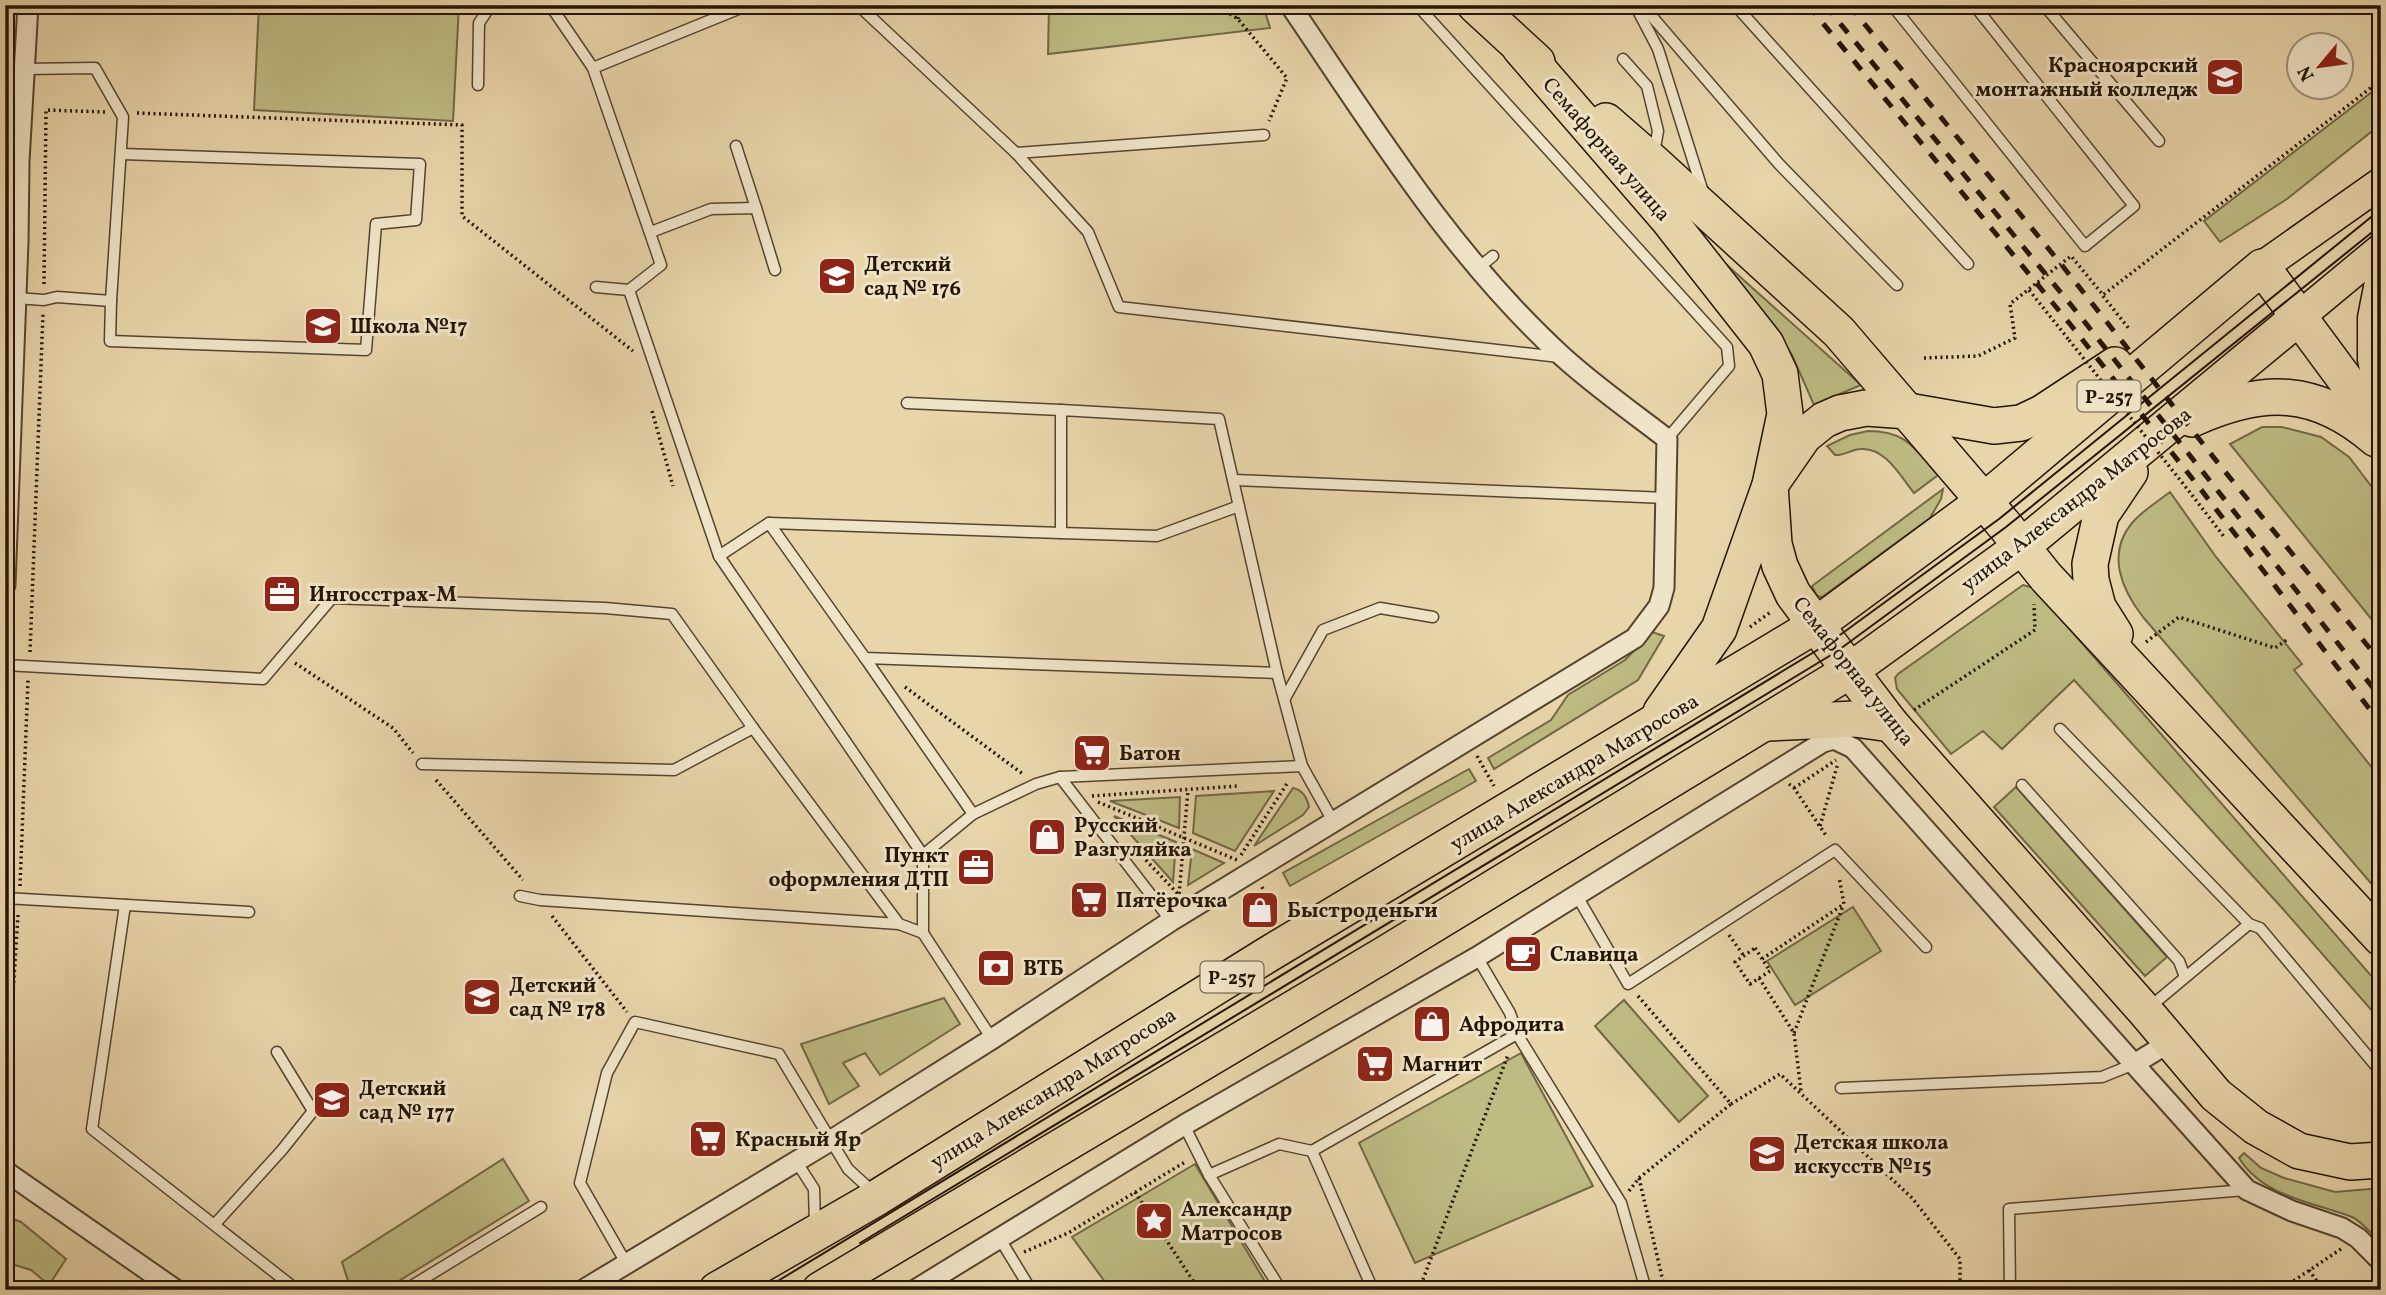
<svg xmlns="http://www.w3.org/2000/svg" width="2386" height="1295" font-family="Vollkorn,serif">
<rect width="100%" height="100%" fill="#e8d5aa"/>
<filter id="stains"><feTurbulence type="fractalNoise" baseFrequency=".00286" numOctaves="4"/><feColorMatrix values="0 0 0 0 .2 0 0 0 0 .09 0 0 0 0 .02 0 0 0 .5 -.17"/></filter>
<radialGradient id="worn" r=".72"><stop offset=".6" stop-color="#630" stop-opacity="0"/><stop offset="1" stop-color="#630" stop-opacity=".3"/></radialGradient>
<!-- green -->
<g fill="#bebb83" stroke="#716844" stroke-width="2">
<path d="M259,5H459L453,121L254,110Z"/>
<path d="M1049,5H1263L1270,28L1048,54Z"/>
<path d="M2381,85V124L2287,199L2220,242L2204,221Z"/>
<path d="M1719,258L1861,385L1814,405L1792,355L1769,319Z"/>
<path d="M2262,427H2282L2321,437L2349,457L2381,499V631L2230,444Z"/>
<path d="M1868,431C1907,431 1914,448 1938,475L1914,493C1901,477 1885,447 1861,449C1852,449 1844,456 1835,455L1827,446L1850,435Z"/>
<path d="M1943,489L1941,499L1930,518L1822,597L1817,596L1812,586Z"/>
<path d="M2170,492L2216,557L2302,664L2294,670L2381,779V895L2143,617C2122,590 2106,554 2132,523C2142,511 2157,502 2170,492Z"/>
<path d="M2023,585L2034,588L2381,987V1021L2283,909L2074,680L2002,749L1983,731L1951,754L1897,689L1895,678L1898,674Z"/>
<path d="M1652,632L1664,636L1638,680L1494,769L1488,758L1551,720L1568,695L1625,660Z"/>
<path d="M1469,769L1476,781L1290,886L1283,873Z"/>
<path d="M2016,787L2167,957L2145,976L1994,807Z"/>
<path d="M1293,788C1303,790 1307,797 1309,807L1303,815L1254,846Z"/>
<path d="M1274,791L1235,851L1193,833L1196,796Z"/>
<path d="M1180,797L1179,828L1110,801Z"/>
<path d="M1114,816L1176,842L1173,882Z"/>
<path d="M1192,849L1224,863L1188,885Z"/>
<path d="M1853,907L1881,951L1795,1005L1767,961Z"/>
<path d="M944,998L960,1024L880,1075L865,1053L843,1063L859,1086L829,1104L801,1044Z"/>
<path d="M1624,1000L1708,1096L1679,1122L1595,1026Z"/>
<path d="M1521,1053L1593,1186L1415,1263L1359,1143Z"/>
<path d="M2244,1153L2261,1168L2284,1178L2335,1192L2381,1188V1239C2371,1236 2363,1222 2352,1217C2313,1202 2263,1197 2239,1158Z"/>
<path d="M503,1159L529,1201L384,1290H351L342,1262Z"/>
<path d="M1195,1164L1270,1290H1111L1072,1237Z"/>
<path d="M5,1216L21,1222L66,1259L49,1285L31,1270L5,1262Z"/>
</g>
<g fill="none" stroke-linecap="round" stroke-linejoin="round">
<defs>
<g id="lane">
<path d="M550,5L593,68L748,5"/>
<path d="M858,5L1016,153L1088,232L1119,307L1559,357"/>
<path d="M1417,5L1727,347L1729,366L1667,439"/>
<path d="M1635,5L1658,49L1702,189"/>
<path d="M1642,5L1779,164L1897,285"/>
<path d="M1735,5L1968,264"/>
<path d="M1892,5L2085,246L2134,206L1974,5"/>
<path d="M2044,5L2159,141"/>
<path d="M1623,59L1647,86L1658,131L1654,153"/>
<path d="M593,68L661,265L629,290L719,556L923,855V933L992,1039"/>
<path d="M478,85L479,23L491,5"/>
<path d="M736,146L756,208"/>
<path d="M1016,153L1264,135"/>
<path d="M651,232L711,209L756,208L775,270"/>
<path d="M1478,268L1493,256"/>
<path d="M596,287L629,290"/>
<path d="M16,298L44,300L57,297L111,301L123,117L95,68L24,69"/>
<path d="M111,301L110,341L366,350L376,224L416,220L420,164L122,154"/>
<path d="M907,403L1061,410"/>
<path d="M1234,480L1666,498"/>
<path d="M1239,506L1157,536L1061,533V410L1219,419L1277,673L1302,766L1334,823"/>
<path d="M769,523L865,658L1277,673"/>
<path d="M719,556L769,523L1061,533"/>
<path d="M865,658L973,814"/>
<path d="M5,665L263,679L332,598L605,608L672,614L753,728L899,924L923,933"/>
<path d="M1285,698L1323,630L1380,608L1433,617"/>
<path d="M2060,729L2249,924L2151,1006"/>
<path d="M422,764L674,770L753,728"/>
<path d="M1060,777L1171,921"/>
<path d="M2022,785L2179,961L2185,977"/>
<path d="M923,855L973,814L1036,784L1060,777L1302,766"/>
<path d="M520,896L540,900L899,924"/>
<path d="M1577,896L1628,984L1835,850L1926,947"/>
<path d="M5,898L249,912"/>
<path d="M125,905L92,1129L297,1290"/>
<path d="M2249,924L2260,928L2381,1072"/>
<path d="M1477,957L1510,1013L1517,1034"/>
<path d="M1841,1088L2102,1077L2134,1064"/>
<path d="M1184,1125L1209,1175L1281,1290"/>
<path d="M796,1161L814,1189L815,1225"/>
<path d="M1209,1175L1279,1144L1312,1151"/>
<path d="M215,1224L282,1150L313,1111L277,1052"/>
<path d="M1000,1239L1031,1290"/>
<path d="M626,1263L580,1183L607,1073L635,1022L779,1054L848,1169L873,1192"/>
<path d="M405,1290L541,1207"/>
<path d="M1373,1290L1312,1151L1517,1034L1621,1203L1646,1290"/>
<path d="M2010,1290L2009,1209L2246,1190"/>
</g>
<g id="street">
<path d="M5,585L18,242L19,161L28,5"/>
<path d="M2134,1064L2247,1190L2292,1211L2342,1228L2358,1238L2381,1261"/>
<path d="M5,1171L176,1290"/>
<path d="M583,1290L830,1141L992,1039L1171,921L1635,638L1659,606L1664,588L1667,439C1632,412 1595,386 1563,357C1453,257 1373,127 1290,5"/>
<path d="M915,1290L1184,1125L1477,957L1823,742L1834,739L1853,748L2134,1064L2170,1042"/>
</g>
<g id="primary">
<path d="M2262,267L2381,183"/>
<path d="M2381,277L2373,318V359L2381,399"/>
<path d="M2299,317L2381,249"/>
</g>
<g id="highway">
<path d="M1475,5L1537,62"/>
<path d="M1520,48L1667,218L1766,344L1780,374L1785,414L1770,485L1774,544L1780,566L1793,594L1836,652L1891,724L2145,1011L2216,1095L2256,1127L2299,1151L2350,1162L2381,1160"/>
<path d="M1606,121L1652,161L1839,332L2006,527L2046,577L2381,938"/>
<path d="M2192,419C2263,387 2316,387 2376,439"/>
<path d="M2115,634L2098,607L2091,580L2090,564L2101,515L2130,472"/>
<path d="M1661,712L1719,629L1770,485L1804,436L1824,420L1840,413L1866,408L1908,411L1994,426L2021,423L2042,413L2115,365"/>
<path d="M1769,723L1855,719L1891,724"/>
<path d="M717,1290L878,1197L1267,955L1816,625L1984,501L2262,267L2381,428"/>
<path d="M820,1290L1385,954L1851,670L2021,547L2299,317"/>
</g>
</defs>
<!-- lane casing -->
<use href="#lane" stroke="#55442e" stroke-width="13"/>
<!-- street casing -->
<use href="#street" stroke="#55442e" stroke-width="23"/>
<!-- primary casing -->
<use href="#primary" stroke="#241405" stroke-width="33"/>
<!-- highway casing -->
<use href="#highway" stroke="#241405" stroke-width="38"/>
<!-- path -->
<g stroke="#241405" stroke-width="3.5" stroke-dasharray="2 3.5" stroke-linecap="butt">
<path d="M1216,5L1238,19L1287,78L1269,121"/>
<path d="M1238,19L1239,5"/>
<path d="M137,113L462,125V216L633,351"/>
<path d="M44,284L46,110L105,112"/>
<path d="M2029,290L2069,340"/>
<path d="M2103,296L2130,330"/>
<path d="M1924,358L1978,356L2015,338L2010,304L2071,256L2103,295L2381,80"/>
<path d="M652,411L673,486"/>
<path d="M2192,495L2225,538"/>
<path d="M1750,627L1772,611"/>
<path d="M2146,642L2179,617L2275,648L2288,639"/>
<path d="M30,652L43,313"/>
<path d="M295,663L393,728L413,753"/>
<path d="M905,687L1023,774"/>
<path d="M1914,710L2035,630L2034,604"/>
<path d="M1477,756L1494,786"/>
<path d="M436,780L523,880"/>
<path d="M1789,784L1794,788L1827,837"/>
<path d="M1794,788L1836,760"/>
<path d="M1092,796L1238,786"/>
<path d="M1098,802L1237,860"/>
<path d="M1820,826L1838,763"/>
<path d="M1241,855L1288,782"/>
<path d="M1142,856L1179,895L1188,790"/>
<path d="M20,886L28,680"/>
<path d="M1262,887L1274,910"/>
<path d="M552,916L627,1012"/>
<path d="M1729,935L1744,956"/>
<path d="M1755,948L1770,971L1750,984L1735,962Z"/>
<path d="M1762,959L1844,904L1839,877"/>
<path d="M1759,978L1794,1033L1801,1091"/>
<path d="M1638,996L1731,1104L1639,1178"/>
<path d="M1794,1033L1843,906"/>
<path d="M1731,1104L1780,1074L1912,1198L1960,1259V1290"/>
<path d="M5,1120L18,915"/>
<path d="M1629,1191L1639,1178L1665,1290"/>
<path d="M1135,1192L1199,1290"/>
<path d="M1024,1252L1068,1233L1185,1162"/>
<path d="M2309,1270L2323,1290"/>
<path d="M1419,1290L1508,1055"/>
<path d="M2280,1290L2341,1249"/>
</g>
<!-- lane -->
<use href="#lane" stroke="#f0e4c8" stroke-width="10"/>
<!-- street -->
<use href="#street" stroke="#f0e4c8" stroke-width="19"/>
<!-- primary -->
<use href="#primary" stroke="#e8d5aa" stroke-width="30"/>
<!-- highway -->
<use href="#highway" stroke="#e8d5aa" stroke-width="35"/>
<!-- tram -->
<g stroke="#241405" stroke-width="2">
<path d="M860,1243L1836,652L2006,527L2381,225"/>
<path d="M763,1290L1829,643L1999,519L2381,209"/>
</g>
<!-- rail -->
<g stroke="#241405" stroke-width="5" stroke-dasharray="12 12" stroke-linecap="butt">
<path d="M1808,5L2070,324L2199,487L2381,724"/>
<path d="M1825,5L2080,316L2381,698"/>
<path d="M1849,5L2061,264L2222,468L2381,662"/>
</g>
<!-- path-bridge -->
<path stroke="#241405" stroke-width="3.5" stroke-dasharray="2 3.5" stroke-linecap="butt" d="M2069,340L2192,495"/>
</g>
<!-- icons -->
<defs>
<symbol id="university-square" viewBox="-11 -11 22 22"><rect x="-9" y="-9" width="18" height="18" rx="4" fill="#8f2418" stroke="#f0e4c8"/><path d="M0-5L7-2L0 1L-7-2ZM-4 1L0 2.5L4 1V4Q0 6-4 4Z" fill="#fff"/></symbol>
<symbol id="school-square" viewBox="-11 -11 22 22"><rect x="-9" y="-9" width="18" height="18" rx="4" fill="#8f2418" stroke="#f0e4c8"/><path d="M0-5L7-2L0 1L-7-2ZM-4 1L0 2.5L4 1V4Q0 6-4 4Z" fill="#fff"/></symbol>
<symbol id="office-square" viewBox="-11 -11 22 22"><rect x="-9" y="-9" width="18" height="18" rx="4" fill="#8f2418" stroke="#f0e4c8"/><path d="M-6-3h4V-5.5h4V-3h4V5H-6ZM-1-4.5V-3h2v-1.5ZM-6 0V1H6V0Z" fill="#fff"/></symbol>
<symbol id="supermarket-square" viewBox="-11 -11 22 22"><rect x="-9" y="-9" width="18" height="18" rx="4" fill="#8f2418" stroke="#f0e4c8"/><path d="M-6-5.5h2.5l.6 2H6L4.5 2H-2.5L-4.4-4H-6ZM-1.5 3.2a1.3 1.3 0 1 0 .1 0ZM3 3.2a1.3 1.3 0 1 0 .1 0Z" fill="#fff"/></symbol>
<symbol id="shop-square" viewBox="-11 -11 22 22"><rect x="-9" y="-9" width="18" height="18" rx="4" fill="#8f2418" stroke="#f0e4c8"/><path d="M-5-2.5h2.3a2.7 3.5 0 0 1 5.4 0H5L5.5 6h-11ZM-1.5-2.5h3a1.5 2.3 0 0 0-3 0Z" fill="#fff"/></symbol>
<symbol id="cafe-square" viewBox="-11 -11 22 22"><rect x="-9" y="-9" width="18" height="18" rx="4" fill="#8f2418" stroke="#f0e4c8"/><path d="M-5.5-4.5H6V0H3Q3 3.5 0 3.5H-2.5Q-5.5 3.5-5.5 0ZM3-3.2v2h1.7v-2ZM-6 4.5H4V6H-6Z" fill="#fff"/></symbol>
<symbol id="bank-square" viewBox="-11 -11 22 22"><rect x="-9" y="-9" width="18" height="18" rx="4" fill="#8f2418" stroke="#f0e4c8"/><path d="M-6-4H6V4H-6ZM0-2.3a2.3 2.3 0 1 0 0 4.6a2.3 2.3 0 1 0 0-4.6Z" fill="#fff"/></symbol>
<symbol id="sight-square" viewBox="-11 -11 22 22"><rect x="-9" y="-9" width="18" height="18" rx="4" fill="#8f2418" stroke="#f0e4c8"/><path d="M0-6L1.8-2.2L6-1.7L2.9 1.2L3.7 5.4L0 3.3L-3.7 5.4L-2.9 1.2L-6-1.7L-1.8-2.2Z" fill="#fff"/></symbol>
</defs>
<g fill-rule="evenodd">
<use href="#university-square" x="2203" y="55" width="44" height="44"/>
<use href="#school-square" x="815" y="254" width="44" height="44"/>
<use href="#school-square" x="301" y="304" width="44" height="44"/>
<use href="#office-square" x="260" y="572" width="44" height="44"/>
<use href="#supermarket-square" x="1070" y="731" width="44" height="44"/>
<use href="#shop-square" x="1025" y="815" width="44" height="44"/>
<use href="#office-square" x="954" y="845" width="44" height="44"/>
<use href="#supermarket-square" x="1067" y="878" width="44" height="44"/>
<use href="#shop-square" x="1238" y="888" width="44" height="44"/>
<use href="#cafe-square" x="1501" y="932" width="44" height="44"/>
<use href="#bank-square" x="974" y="946" width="44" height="44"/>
<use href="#school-square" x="460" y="975" width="44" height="44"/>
<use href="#shop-square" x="1410" y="1002" width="44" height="44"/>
<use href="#supermarket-square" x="1353" y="1042" width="44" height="44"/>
<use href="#school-square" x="310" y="1078" width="44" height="44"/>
<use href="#supermarket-square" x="686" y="1117" width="44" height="44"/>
<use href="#school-square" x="1745" y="1132" width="44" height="44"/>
<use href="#sight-square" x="1132" y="1199" width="44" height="44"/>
</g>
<g text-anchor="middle" stroke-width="6" stroke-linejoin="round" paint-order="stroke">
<!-- shield labels -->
<g fill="#f0e4c8" stroke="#615240" stroke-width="2">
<rect x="2077.5" y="380.5" width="63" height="31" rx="5"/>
<rect x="1200.5" y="961.5" width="63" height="31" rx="5"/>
</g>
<g font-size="19" font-weight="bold" fill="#241405">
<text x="2109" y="403">Р-257</text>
<text x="1232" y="984">Р-257</text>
</g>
<!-- poi labels -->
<g font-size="21" font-weight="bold" fill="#241405" stroke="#f0e4c8" text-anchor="start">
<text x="2198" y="72" text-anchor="end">Красноярский<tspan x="2198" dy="24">монтажный колледж</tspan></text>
<text x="864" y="271">Детский<tspan x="864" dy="24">сад № 176</tspan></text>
<text x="350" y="333">Школа №17</text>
<text x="309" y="601">Ингосстрах-М</text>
<text x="1119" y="760">Батон</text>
<text x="1074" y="832">Русский<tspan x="1074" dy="24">Разгуляйка</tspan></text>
<text x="949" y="862" text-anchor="end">Пункт<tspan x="949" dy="24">оформления ДТП</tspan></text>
<text x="1116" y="907">Пятёрочка</text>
<text x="1287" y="917">Быстроденьги</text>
<text x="1550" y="961">Славица</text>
<text x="1023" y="975">ВТБ</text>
<text x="509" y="992">Детский<tspan x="509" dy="24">сад № 178</tspan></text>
<text x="1459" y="1031">Афродита</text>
<text x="1402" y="1071">Магнит</text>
<text x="359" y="1095">Детский<tspan x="359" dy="24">сад № 177</tspan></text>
<text x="735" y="1146">Красный Яр</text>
<text x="1794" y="1149">Детская школа<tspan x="1794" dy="24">искусств №15</tspan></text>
<text x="1181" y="1216">Александр<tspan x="1181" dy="24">Матросов</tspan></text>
</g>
<!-- street labels -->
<g font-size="21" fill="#241405" stroke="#f0e4c8">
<text transform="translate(1607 149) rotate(49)" y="7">Семафорная улица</text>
<text transform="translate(2076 499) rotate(-38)" y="7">улица Александра Матросова</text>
<text transform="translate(1854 671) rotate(52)" y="7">Семафорная улица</text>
<text transform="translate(1574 772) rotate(-31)" y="7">улица Александра Матросова</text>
<text transform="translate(1053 1088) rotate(-32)" y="7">улица Александра Матросова</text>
</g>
</g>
<!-- margin -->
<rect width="2386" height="1295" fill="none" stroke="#e8d5aa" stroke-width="28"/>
<rect x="7" y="7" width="2372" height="1281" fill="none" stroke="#241405" stroke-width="3.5"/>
<rect x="14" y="14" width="2358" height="1267" fill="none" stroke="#241405" stroke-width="2"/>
<!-- north arrow -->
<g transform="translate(2320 66) rotate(241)"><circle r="33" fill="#f0e4c8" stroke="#9e917a" stroke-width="2"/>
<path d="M0-5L12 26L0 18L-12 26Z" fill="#8f2418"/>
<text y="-10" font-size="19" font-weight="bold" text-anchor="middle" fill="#241405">N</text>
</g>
<rect width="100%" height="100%" filter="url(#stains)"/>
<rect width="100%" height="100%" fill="url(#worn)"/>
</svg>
